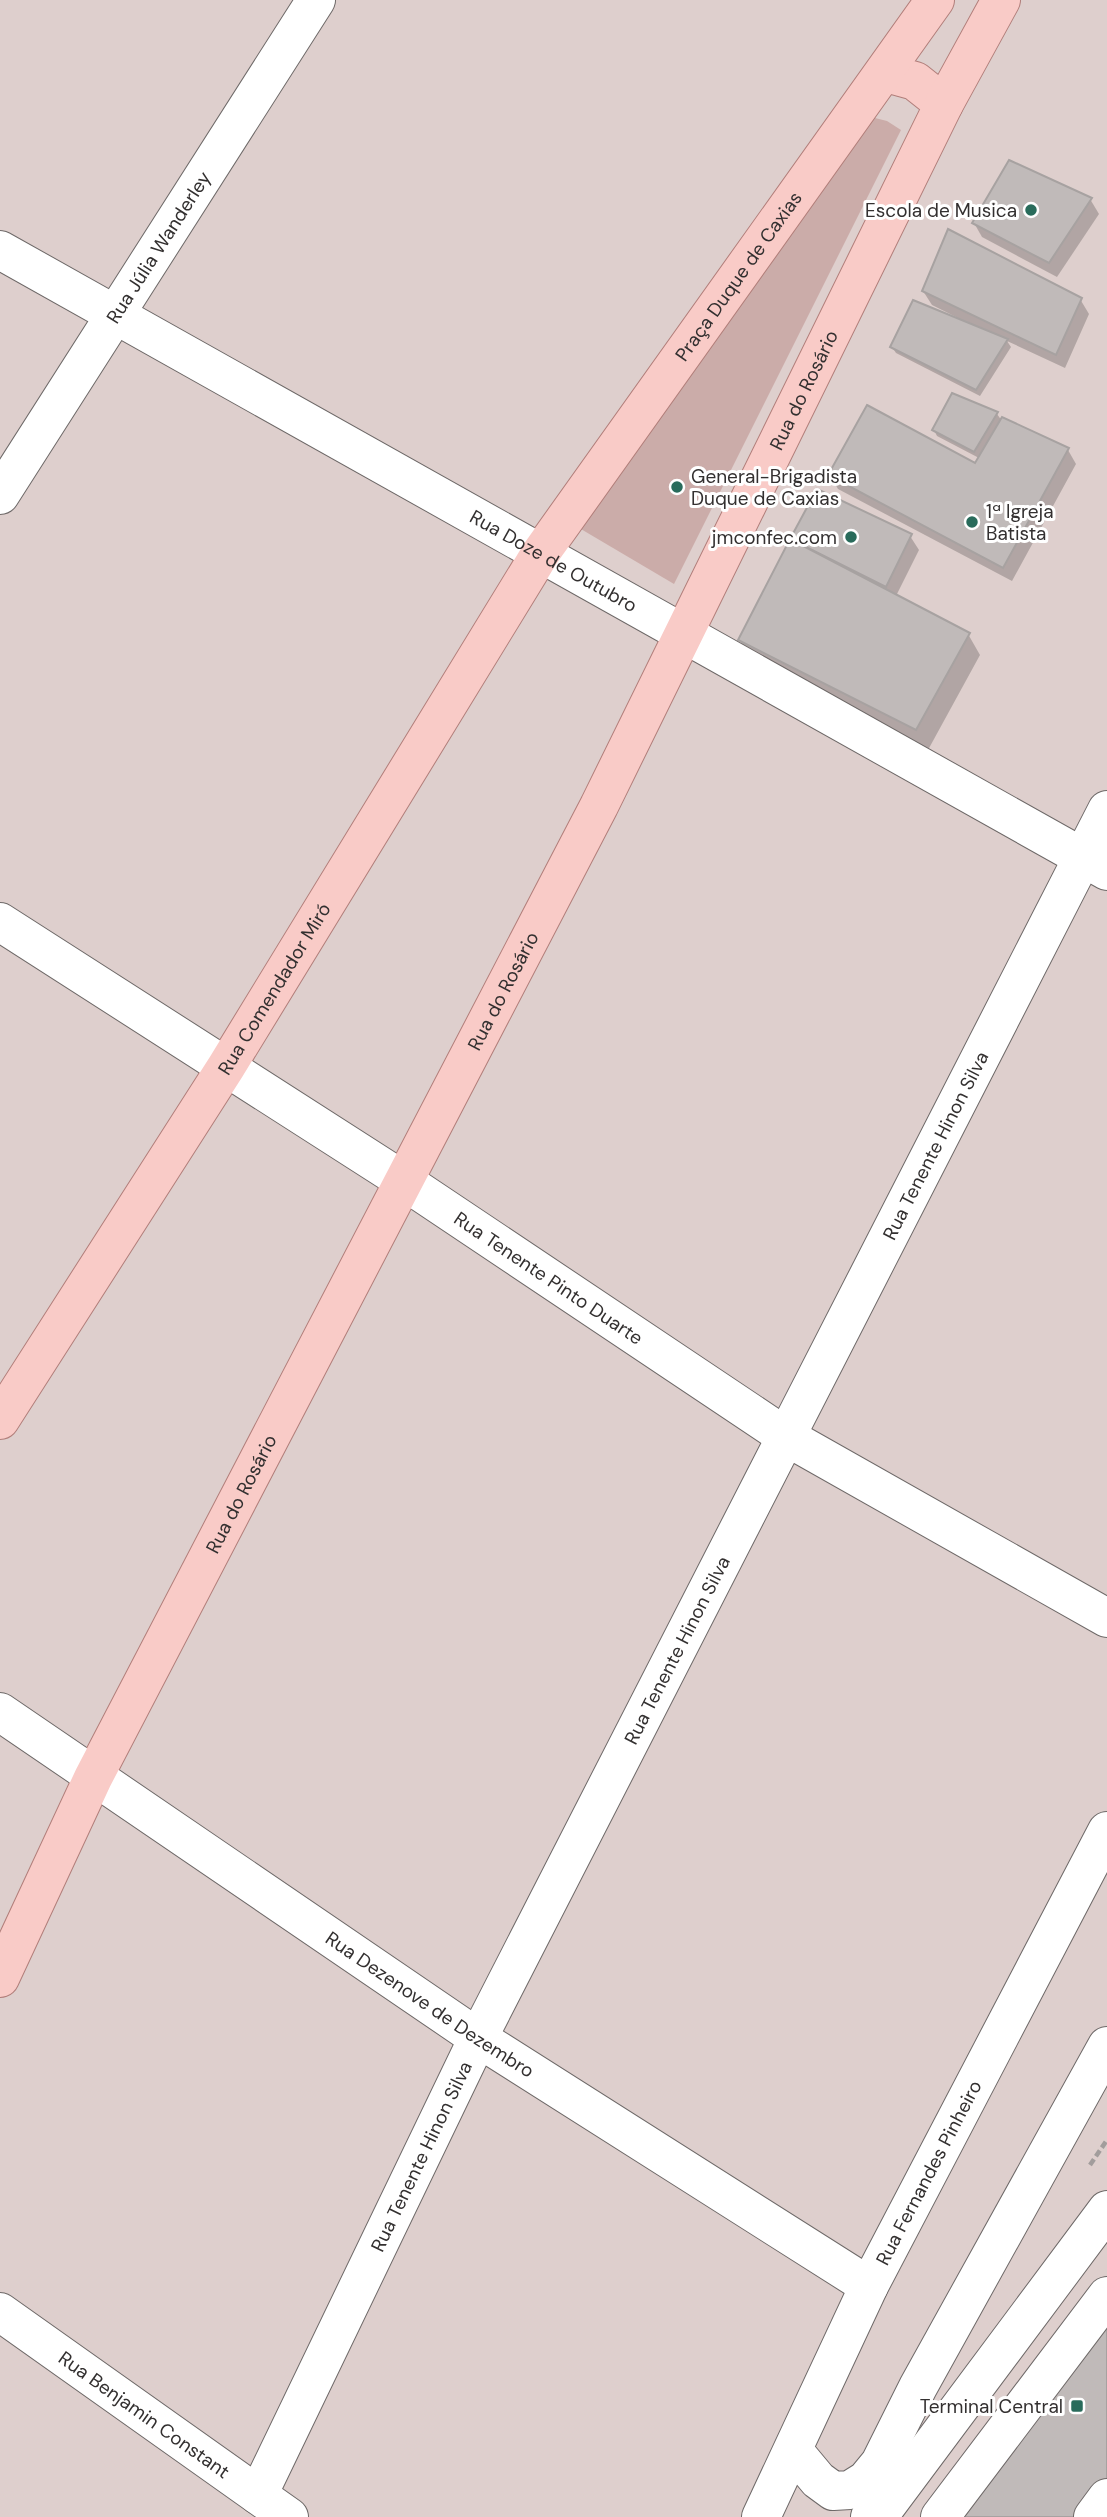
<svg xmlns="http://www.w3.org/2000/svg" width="1107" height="2517" font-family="'DM Sans',sans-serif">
<rect width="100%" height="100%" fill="#e4dedd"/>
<!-- built -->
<rect fill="#decfcd" x="0" y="0" width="1107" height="2517"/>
<!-- green -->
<path fill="#cbaca9" d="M871,117L887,121L901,130L674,584L569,522Z"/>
<!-- shadow -->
<g fill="#0003">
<path d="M1090,199L1099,214L1057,277L982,237L974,223Z"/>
<path d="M923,291L1080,299L1089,314L1065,368L1007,341L1011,347L980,396L896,353L892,347L955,319L956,317L932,305Z"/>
<path d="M953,395L997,414L1002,421L1003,419L1068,450L1076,464L1012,581L838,489L830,475L975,465L979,458L937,436L934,430Z"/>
<path d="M817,492L910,536L919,550L896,596L968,634L980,655L928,750L752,661L740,640Z"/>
</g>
<!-- building -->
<g fill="#c0bab9" stroke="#a7a2a1" stroke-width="2">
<path d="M1009,160L1092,198L1049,263L972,223Z"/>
<path d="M948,229L1082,298L1056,355L922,291Z"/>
<path d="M913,300L1008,339L976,390L890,347Z"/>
<path d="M952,393L998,412L974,452L932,430Z"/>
<path d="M867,405L975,463L1002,417L1069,448L1003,568L828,475Z"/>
<path d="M817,489L912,534L886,587L790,539Z"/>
<path d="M790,539L970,633L916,730L738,640Z"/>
<path d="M1107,2325V2488L1085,2517H964Z"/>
</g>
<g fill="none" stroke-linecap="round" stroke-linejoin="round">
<defs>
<g id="minor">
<path id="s1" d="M0,250L1107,871"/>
<path id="s2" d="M0,495L316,0"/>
<path id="s3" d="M0,922L404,1181L785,1436L1107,1618"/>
<path id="s4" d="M0,1712L478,2038L869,2286"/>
<path id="s5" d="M0,2312L289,2517"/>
<path d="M793,2450L818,2480L833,2491L850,2490L866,2480L880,2463L918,2387L1107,2046"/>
<path id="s6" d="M258,2495L478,2038L1107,810"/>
<path id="s7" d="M761,2517L869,2286L1107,1831"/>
<path d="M870,2517L887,2505L1107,2210"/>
<path d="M940,2517L1107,2296"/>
<path d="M1093,2517L1107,2498"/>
</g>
<g id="major">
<path d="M886,73L915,81L944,104"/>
<path id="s8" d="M0,1420L226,1067L540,554L935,0"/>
<path id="s9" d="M0,1978L93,1778L599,806L944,104L1001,0"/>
</g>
</defs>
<!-- minor casing -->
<use href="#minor" stroke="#6e6968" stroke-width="40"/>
<!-- major casing -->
<use href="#major" stroke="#b17e7a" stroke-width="40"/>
<!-- path -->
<path stroke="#a29d9c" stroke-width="4.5" stroke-dasharray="7 3.5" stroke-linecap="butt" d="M1090,2165L1107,2140"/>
<!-- minor -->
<use href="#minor" stroke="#fff" stroke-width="38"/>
<!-- major -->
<use href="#major" stroke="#f9cbc7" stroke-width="38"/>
</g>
<!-- markers -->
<g fill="#296b5b" stroke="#fff" stroke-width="2.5">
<circle cx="1031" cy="210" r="7"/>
<circle cx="677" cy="487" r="7"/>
<circle cx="972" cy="522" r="7"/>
<circle cx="851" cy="537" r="7"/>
<rect x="1070" y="2399" width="14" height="14" rx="3.5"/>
</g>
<g text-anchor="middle" stroke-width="6" stroke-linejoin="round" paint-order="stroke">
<!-- poi labels -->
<g font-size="19" fill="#333030" stroke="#fff" text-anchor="end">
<text x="1017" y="217">Escola de Musica</text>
<text x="691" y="483" text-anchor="start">General-Brigadista<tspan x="691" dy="22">Duque de Caxias</tspan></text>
<text x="986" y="518" text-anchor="start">1ª Igreja<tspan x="986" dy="22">Batista</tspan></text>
<text x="837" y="544">jmconfec.com</text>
<text x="1063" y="2413">Terminal Central</text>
</g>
<!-- street labels -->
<g font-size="19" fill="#333030" stroke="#fff">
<text dy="7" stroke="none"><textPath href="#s2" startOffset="294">Rua Júlia Wanderley</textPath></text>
<text dy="7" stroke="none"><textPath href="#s8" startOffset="1362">Praça Duque de Caxias</textPath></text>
<text dy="7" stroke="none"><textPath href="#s9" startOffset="1780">Rua do Rosário</textPath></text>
<text dy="7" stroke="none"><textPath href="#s1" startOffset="635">Rua Doze de Outubro</textPath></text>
<text dy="7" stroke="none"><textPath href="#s8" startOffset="511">Rua Comendador Miró</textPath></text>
<text dy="7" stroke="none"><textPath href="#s9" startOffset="1108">Rua do Rosário</textPath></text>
<text dy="7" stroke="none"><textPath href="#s6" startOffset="1510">Rua Tenente Hinon Silva</textPath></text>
<text dy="7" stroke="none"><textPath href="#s3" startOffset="654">Rua Tenente Pinto Duarte</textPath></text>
<text dy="7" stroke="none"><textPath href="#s9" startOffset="541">Rua do Rosário</textPath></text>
<text dy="7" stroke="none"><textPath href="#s6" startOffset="943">Rua Tenente Hinon Silva</textPath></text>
<text dy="7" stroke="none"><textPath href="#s4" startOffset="520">Rua Dezenove de Dezembro</textPath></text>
<text dy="7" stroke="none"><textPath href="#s6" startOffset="376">Rua Tenente Hinon Silva</textPath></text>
<text dy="7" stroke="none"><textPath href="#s7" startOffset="383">Rua Fernandes Pinheiro</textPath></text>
<text dy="7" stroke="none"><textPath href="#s5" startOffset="177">Rua Benjamin Constant</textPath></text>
</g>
</g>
</svg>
